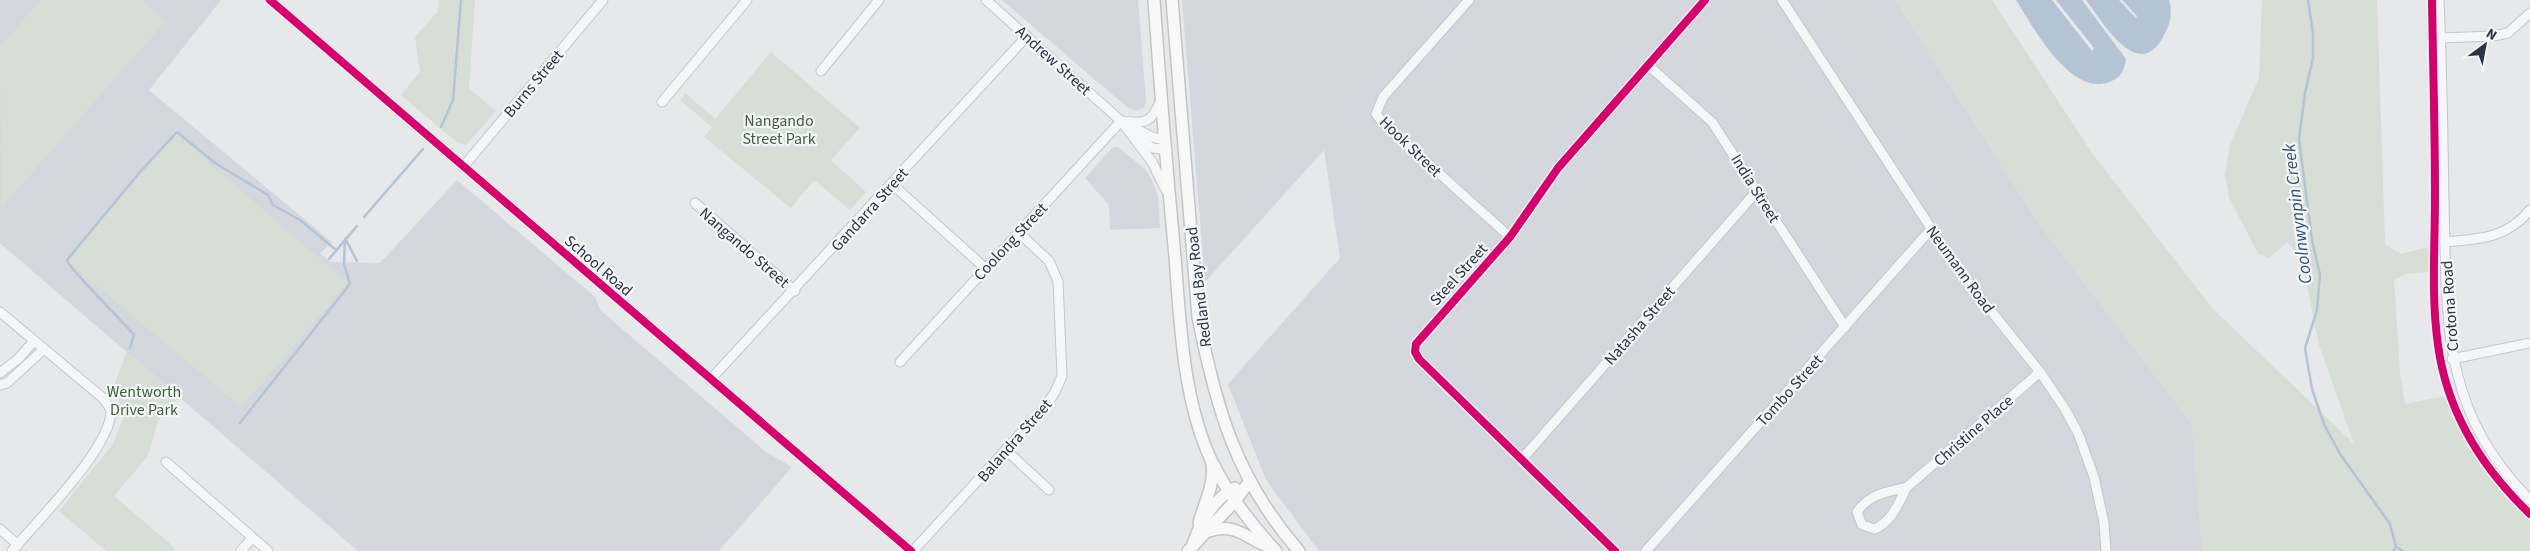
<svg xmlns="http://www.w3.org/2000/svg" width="2530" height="551" font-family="'Source Sans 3',sans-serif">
<rect width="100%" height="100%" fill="#e6e8ea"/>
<!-- built -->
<g fill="#d4d7dd">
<path d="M0,0H221L149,90L332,242L320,253L330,262L380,263L457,180L595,297L601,311L766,452L792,467L719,551H358L0,243Z"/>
<path d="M1002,0H1138L1146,100L1144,108L1136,111L1128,108Z"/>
<path d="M1182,0H1895L2040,225L2192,424L2202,551H1319L1266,480L1228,384L1340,258L1324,150L1205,282Z"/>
<path d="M1113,147H1118L1123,151L1145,169L1151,178L1158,196L1160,228L1110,230L1109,205L1085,178Z"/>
</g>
<!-- green -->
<g fill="#d6ded6">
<path d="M41,0H142L166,21L1,208L0,46Z"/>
<path d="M439,0H475L469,88L496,111L466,145L458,143L401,95L420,72L415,37L438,11Z"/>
<path d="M1895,0H1992L2092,153L2212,308L2354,444L2319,345L2302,261L2287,242L2269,258L2258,253L2229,198L2225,175L2230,145L2259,78L2262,0H2377L2385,244L2400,254L2433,246L2434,271L2406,274L2394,280L2400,372L2405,404L2445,396L2465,442L2485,471L2530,517V551H2202L2192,424L2040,225Z"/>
<path d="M771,52L860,128L831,160L866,192L850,210L814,180L791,208L704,137L712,127L681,101L685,93L715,119Z"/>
<path d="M176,134L348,283L241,407L66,260Z"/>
<path d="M127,352L179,398L158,421L148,456L114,496L175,548L173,551H106L59,511L113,444L124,416L114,385Z"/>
</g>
<!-- water -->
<g fill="#b4c4d5">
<path d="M2016,0H2052L2092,51L2094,48L2056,0H2082L2126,59C2124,71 2121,78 2109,82C2070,97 2032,25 2016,0Z"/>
<path d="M2086,0H2119L2136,18L2137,16L2122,0H2169C2173,14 2170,25 2163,37C2138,84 2102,21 2086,0Z"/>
</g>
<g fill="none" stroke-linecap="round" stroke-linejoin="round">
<!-- stream -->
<g stroke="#b4c4d5" stroke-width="2.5">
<path d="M2308,0L2313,33V58L2305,93L2299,139L2312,240L2320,275L2317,310L2305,348L2312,389L2324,424L2340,454L2390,524L2396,547L2393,551"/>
<path d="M441,127L453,100L461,0"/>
<path d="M364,217L423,149"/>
<path d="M346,240L357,261"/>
<path d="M329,259L357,226"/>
<path d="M130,348L134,335C124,322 68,268 67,260L140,172L177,132L215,163L268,195L273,205L300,220L336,250"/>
<path d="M240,423L350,284L344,264L345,239"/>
<path d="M2396,547L2403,551"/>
</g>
<defs>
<g id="minor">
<path d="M270,0L911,551"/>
<path d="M986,0L1121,121L1152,162L1166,190"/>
<path d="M1469,0L1383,97L1376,114L1383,123L1510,237"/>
<path d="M1782,0L1959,271L2040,372L2065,409L2078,433L2094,477L2104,523L2106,551"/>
<path d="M2439,0C2442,67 2443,134 2444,201C2447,319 2440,409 2530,500"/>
<path d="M2441,38L2493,36L2508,33L2530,13"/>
<path d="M1649,66L1712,122L1845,327"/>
<path d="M821,71L879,0"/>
<path d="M662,102L747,0"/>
<path d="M1121,121C1146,123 1150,125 1161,100"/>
<path d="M1126,124L1152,137L1165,140"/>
<path d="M1135,137L1153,148L1167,150"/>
<path d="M463,167L603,0"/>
<path d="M892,184L985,268"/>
<path d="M695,203L795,291"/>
<path d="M2445,242C2479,239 2506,239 2530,210"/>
<path d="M0,312L104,399L111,410C112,447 37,521 12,551"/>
<path d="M2452,359L2530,343"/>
<path d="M900,362L1121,121"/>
<path d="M0,373L18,359L34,341"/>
<path d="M710,380L1027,36"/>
<path d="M0,385L7,383L44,349"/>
<path d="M1006,450L1049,490"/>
<path d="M1522,459L1757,191"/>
<path d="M166,462L268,551"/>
<path d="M1907,487L2040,372"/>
<path d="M1907,487C1898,504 1893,520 1875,529L1862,525L1857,512C1869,494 1887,492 1907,487Z"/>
<path d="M0,529L18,545"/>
<path d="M241,551L252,538"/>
<path d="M913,551L1045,407L1055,392L1062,376L1058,281L1049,261L1019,233"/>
<path d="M1615,551L1419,359L1415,352L1416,344L1510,237L1558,168L1705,0"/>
<path d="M1646,551L1931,229"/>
</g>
<g id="major">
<path d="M1154,0C1160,86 1167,172 1175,257C1180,322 1183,402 1212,462C1228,494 1251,524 1276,551"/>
<path d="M1172,0L1198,317C1216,408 1236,479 1299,551"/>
<path d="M1199,523C1204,504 1215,484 1212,464"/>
<path d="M1209,531C1237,522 1246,539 1272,548"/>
<path d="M1193,544C1200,523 1214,498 1235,488"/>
<path d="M1188,551L1235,501L1249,482"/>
</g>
</defs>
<!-- minor casing -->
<use href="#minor" stroke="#c4c6c8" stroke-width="11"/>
<!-- major casing -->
<use href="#major" stroke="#c2c5c8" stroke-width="14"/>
<!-- minor -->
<use href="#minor" stroke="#f5f6f7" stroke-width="9"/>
<!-- major -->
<use href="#major" stroke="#f8f8f8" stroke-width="11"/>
<defs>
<g id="cycleway">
<path d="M270,0L911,551"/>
<path d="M2432,0C2433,66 2435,131 2435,197C2435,246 2431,296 2438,345C2447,412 2482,468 2530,514"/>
<path d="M1615,551L1419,359L1415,352L1416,344L1510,237L1558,168L1705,0"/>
</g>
</defs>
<!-- cycleway casing -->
<use href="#cycleway" stroke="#f4f6f9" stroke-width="11"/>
<!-- cycleway -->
<use href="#cycleway" stroke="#d6006c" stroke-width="8"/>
</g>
<g text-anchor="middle" stroke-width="4.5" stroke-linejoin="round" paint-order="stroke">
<!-- street labels -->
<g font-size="16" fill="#2b3445" stroke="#f4f6f9">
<text transform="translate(1054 60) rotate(42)" y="6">Andrew Street</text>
<text transform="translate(533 83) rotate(-50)" y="6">Burns Street</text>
<text transform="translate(1411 146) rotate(44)" y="6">Hook Street</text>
<text transform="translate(1756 188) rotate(58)" y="6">India Street</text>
<text transform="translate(869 209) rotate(-48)" y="6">Gandarra Street</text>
<text transform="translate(1010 241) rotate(-47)" y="6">Coolong Street</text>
<text transform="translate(745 247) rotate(41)" y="6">Nangando Street</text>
<text transform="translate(599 265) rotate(41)" y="6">School Road</text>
<text transform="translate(1961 269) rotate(54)" y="6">Neumann Road</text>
<text transform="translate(1458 274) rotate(-48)" y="6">Steel Street</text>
<text transform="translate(1198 287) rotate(-97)" y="6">Redland Bay Road</text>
<text transform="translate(2449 306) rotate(-94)" y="6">Crotona Road</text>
<text transform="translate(1639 325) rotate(-49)" y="6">Natasha Street</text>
<text transform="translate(1789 390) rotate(-48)" y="6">Tombo Street</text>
<text transform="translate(1973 430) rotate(-41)" y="6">Christine Place</text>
<text transform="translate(1014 440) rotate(-49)" y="6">Balandra Street</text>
</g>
<!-- park labels -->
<g font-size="16" fill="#3f6138" stroke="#f4f6f9">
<text x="779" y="126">Nangando<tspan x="779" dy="18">Street Park</tspan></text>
<text x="144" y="397">Wentworth<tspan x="144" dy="18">Drive Park</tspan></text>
</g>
<!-- water labels -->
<g font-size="18" font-style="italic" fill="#34527a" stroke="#f4f6f9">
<text transform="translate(2297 214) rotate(-97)" y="6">Coolnwynpin Creek</text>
</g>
</g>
<!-- north arrow -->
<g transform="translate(2485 45) rotate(32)" stroke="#f4f6f9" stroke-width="4" paint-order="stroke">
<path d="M0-4L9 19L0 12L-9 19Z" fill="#2b3445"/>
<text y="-8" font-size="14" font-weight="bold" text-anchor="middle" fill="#2b3445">N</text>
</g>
</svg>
